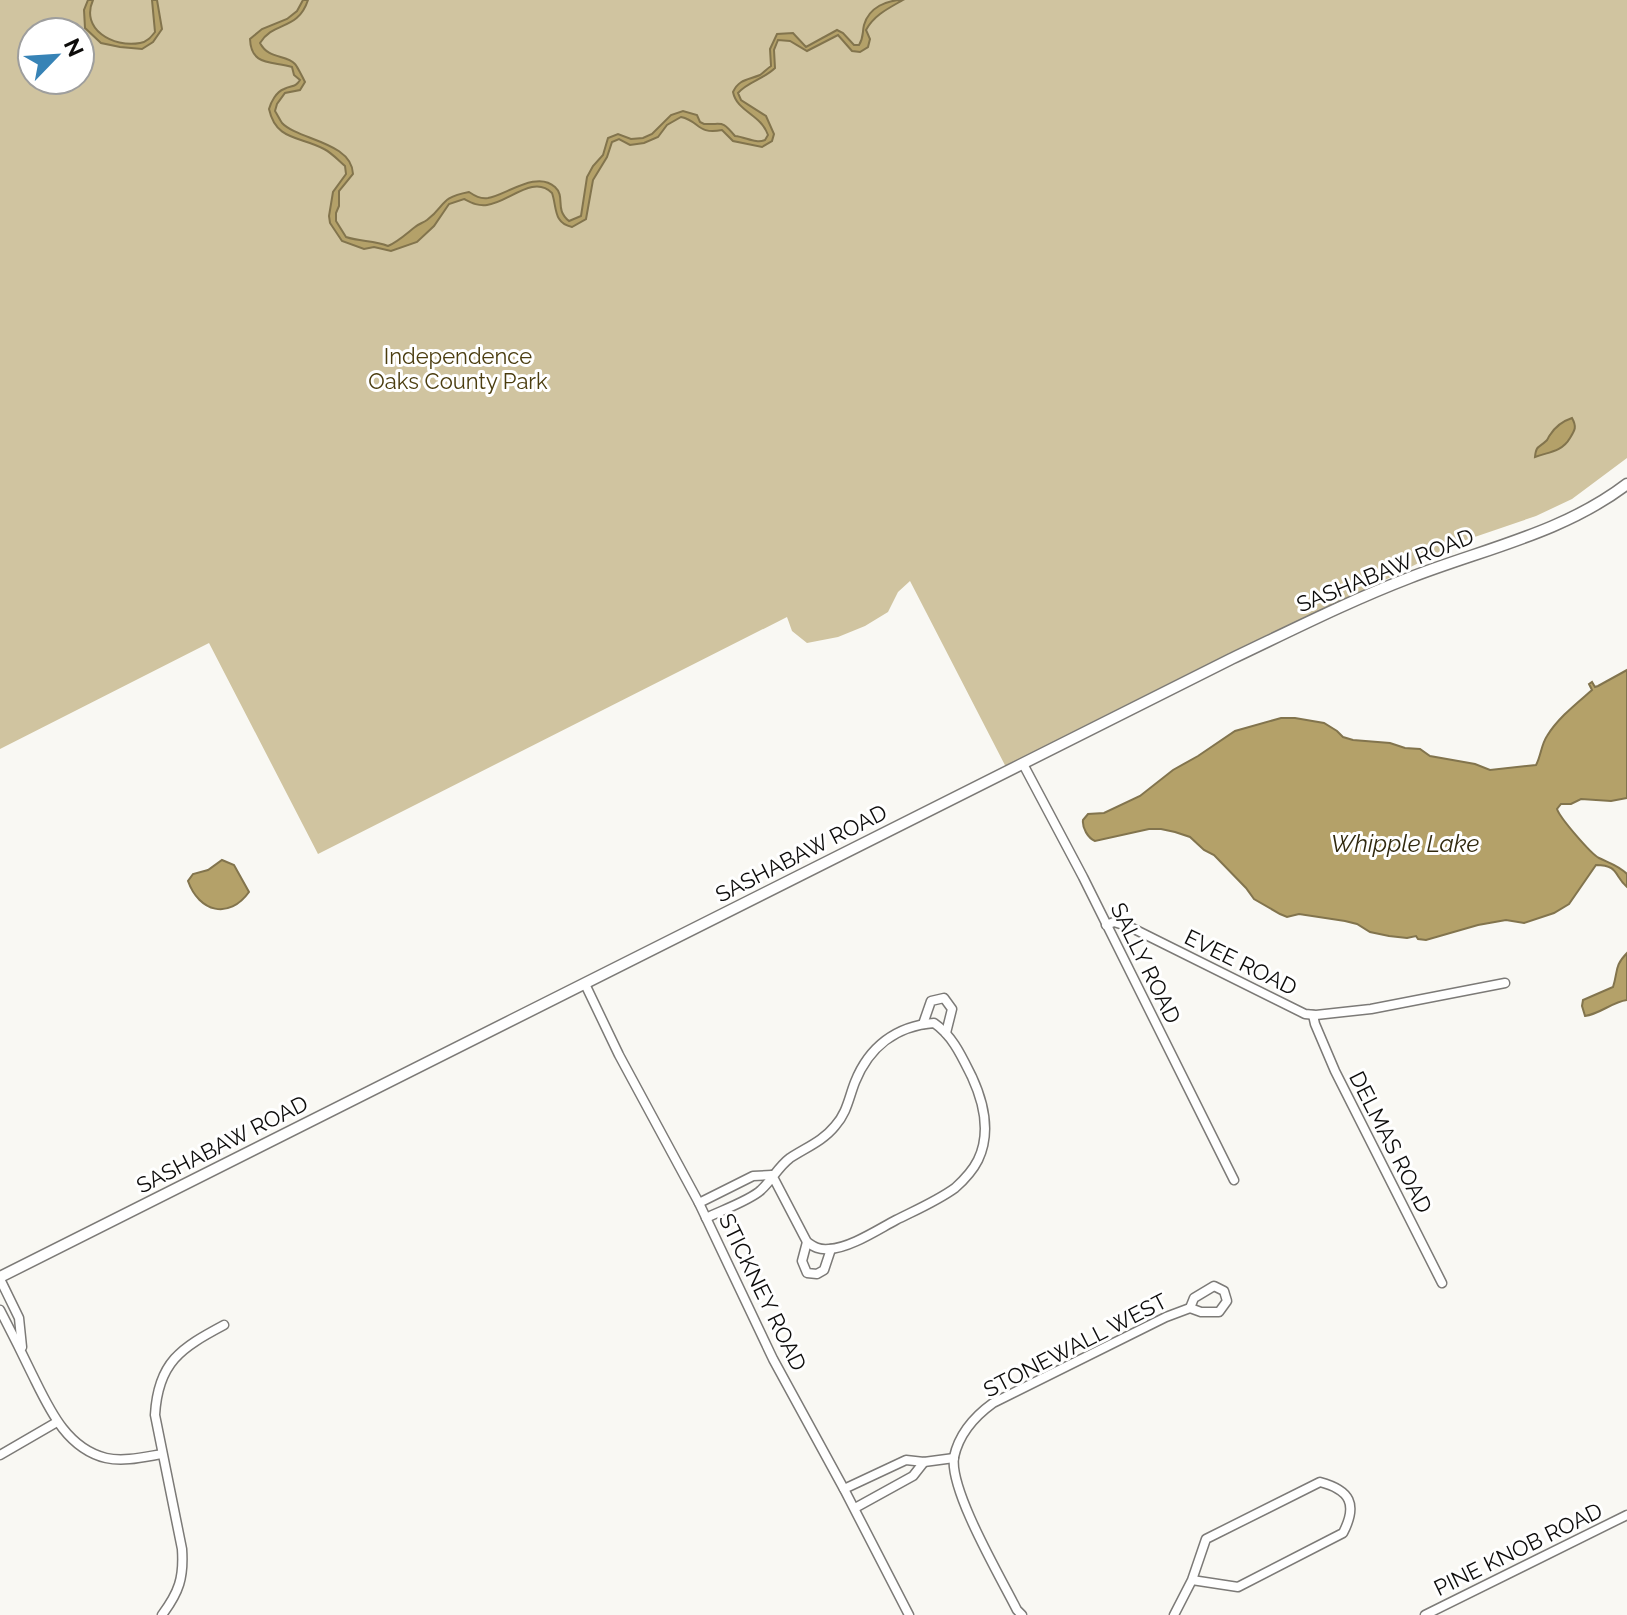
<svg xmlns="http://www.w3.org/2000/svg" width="1627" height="1615" font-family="Raleway,sans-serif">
<rect width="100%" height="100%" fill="#f9f8f3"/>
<!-- green -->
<path fill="#d0c4a0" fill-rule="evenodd" d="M0,0H1627V458L1572,499L1536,516L1460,542L1008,771L910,581L898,592L888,612L865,626L838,637L807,643L792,631L787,617L318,854L209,643L0,749ZM32,32H80V80H32Z"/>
<!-- water -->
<g fill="#b4a169" stroke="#82744d" stroke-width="2">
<path d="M88,0H93C80,29 113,48 140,43C147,42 151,37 155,32L152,0H157L162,29L153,42L142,49L120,47L101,43L85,28L84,10Z"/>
<path d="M303,0H308C298,31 273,21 260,43C269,60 286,54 295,64C296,65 304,80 305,82L300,90L285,93L277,104L275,111C277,114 280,120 282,123C298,140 352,142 353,174L339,191V206L336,213V221L346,237C361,242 374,240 388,246C399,241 407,233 415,227C418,224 423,223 427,220C447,205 438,198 469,192C475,196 480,199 488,198C506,195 537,170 555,187C566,197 554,209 569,221L581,216L587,177L593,166L603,155L608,138L618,134L631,139L643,138L652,134L671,115L683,111L697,115L700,122L704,124C723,125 721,119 735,136C746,137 756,144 765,140L768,135C761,114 737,112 733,92C739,79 748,80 760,75C763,73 768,68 771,66L770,49L777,34L793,33L806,47L837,30L843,33L854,45H859C864,37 862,33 864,25C869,7 887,0 903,0C889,8 874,15 866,30L870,39L868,47L860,52L852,51L838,35L807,51L790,41L778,40L774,50L775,68C764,79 747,82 738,93L741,100L766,116L774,134L772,141L762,147L733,141L722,130C697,135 700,121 681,117L667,125L658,137L644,143L630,145L619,139L612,142L607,157L593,180L586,219L572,227C553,223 557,207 552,193C533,174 508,203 487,205C477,206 472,203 464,199L449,204L434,226L417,242L391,251L374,247L364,249L342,241L330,223L329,216L333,192L346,174L345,166C339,161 332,153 324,149C300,136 276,141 269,109C271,102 276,92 284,89C292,85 295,88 300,80L294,75L292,67C271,61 251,66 250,39L262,29L287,19L297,11Z"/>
<path d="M1572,418C1577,427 1575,430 1570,438C1562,452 1548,452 1535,457C1536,445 1539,448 1546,441C1548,440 1548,437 1550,435C1555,427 1563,421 1572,418Z"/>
<path d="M1627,670V798L1611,801L1581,799L1571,804H1561L1557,809C1560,818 1591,854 1599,858C1609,863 1618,865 1627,874V887C1614,876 1619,865 1596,865L1569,904L1554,913L1524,923L1506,920L1478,925L1426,940L1418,939L1416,936L1407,938L1389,936L1370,932L1357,924L1345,921L1299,914L1287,917L1280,914L1254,899L1246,888L1214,855L1204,850L1190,837L1175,832L1161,829H1149L1095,841C1088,838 1082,828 1083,820L1088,814L1104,813L1140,796L1173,770L1198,756L1235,731L1281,718H1295L1324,723L1337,731L1343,737L1353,740L1390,743L1405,748L1420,749L1430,756L1475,764L1490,770L1536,765C1541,756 1541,745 1547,736C1558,718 1576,704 1592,690L1589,684L1592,682L1595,687L1598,686Z"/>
<path d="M222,860L234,865L249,892C229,920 199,912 188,881L193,874L208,870Z"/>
<path d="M1627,953V1000C1612,1002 1600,1014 1585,1016L1582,1006L1583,1000L1613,987C1618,972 1614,966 1627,953Z"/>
</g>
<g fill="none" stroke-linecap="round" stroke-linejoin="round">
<defs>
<g id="minor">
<path d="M1023,764L1083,877L1234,1180"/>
<path d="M1106,925L1114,922L1130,927L1305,1014L1316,1015L1371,1009L1505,983"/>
<path d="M585,984L619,1055L699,1203L773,1359L844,1489L909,1615"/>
<path d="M1313,1015L1315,1024L1335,1071L1442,1283"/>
<path d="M923,1024L931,1001L944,998L952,1009L946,1033"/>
<path d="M699,1203L753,1176L772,1175"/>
<path d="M706,1218C720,1211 751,1200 761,1190C772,1180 778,1167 790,1158C805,1148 823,1141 835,1126C847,1113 849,1097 855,1082C869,1047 896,1026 934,1023C953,1036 962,1057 972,1077C984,1103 991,1133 978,1160C973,1170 964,1180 955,1188C937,1201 916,1210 896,1220C877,1230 850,1248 829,1249C819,1250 814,1247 807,1242L772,1175"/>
<path d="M807,1242L802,1261L807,1273L817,1274L824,1270L831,1249"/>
<path d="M0,1279L19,1318L22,1347"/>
<path d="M1214,1286L1224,1291L1227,1301L1219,1312H1201L1190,1308L1194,1298Z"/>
<path d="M0,1310C11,1331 21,1351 31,1372C48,1406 65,1448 106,1458C124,1462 144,1457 162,1454"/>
<path d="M0,1455L57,1422"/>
<path d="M844,1489L906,1460L924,1462L954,1458"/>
<path d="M855,1508L913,1476L924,1462"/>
<path d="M162,1615C179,1592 184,1578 182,1549L155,1415C158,1362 181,1348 224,1325"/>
<path d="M1022,1615L1017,1610C1001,1578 949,1490 954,1457C959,1434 975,1416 993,1403L1166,1317L1190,1308"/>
<path d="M1174,1615L1192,1580L1206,1539L1320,1482C1350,1490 1358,1504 1343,1533L1238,1587L1192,1580"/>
<path d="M1425,1615L1627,1515"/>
</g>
<path id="major" d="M0,1277L1231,659C1290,631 1349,601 1409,578C1483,549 1563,533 1627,484"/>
</defs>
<!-- minor casing -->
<use href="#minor" stroke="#7c7a77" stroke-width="11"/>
<!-- major casing -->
<use href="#major" stroke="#7c7a77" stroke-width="13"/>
<!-- minor -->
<use href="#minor" stroke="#fff" stroke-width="8"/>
<!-- major -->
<use href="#major" stroke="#fff" stroke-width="10"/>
</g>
<g text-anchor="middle" stroke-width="6" stroke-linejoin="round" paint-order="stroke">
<!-- park labels -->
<g font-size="22" fill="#4b3d0f" stroke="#fff">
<text x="458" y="364">Independence<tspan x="458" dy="25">Oaks County Park</tspan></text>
</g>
<!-- street labels -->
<g font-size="22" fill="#0d0c0b" stroke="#fff">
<text transform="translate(1385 570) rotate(-22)" y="8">SASHABAW ROAD</text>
<text transform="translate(801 853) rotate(-27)" y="8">SASHABAW ROAD</text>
<text transform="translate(1241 962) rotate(26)" y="8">EVEE ROAD</text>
<text transform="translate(1146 963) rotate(64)" y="8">SALLY ROAD</text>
<text transform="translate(1391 1142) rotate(63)" y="8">DELMAS ROAD</text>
<text transform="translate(222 1144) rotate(-27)" y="8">SASHABAW ROAD</text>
<text transform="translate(763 1292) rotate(64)" y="8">STICKNEY ROAD</text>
<text transform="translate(1075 1345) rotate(-27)" y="8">STONEWALL WEST</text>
<text transform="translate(1518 1549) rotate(-26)" y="8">PINE KNOB ROAD</text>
</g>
<!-- water labels -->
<g font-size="24" font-style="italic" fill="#31290e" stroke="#fff">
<text x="1405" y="852">Whipple Lake</text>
</g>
</g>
<!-- north arrow -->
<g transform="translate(56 56) rotate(65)"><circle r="38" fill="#ffffff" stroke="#9e9e9d" stroke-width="2"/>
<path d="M0-6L14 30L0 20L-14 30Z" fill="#3783b6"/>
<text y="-12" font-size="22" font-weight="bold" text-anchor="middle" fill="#0d0c0b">N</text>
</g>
</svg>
